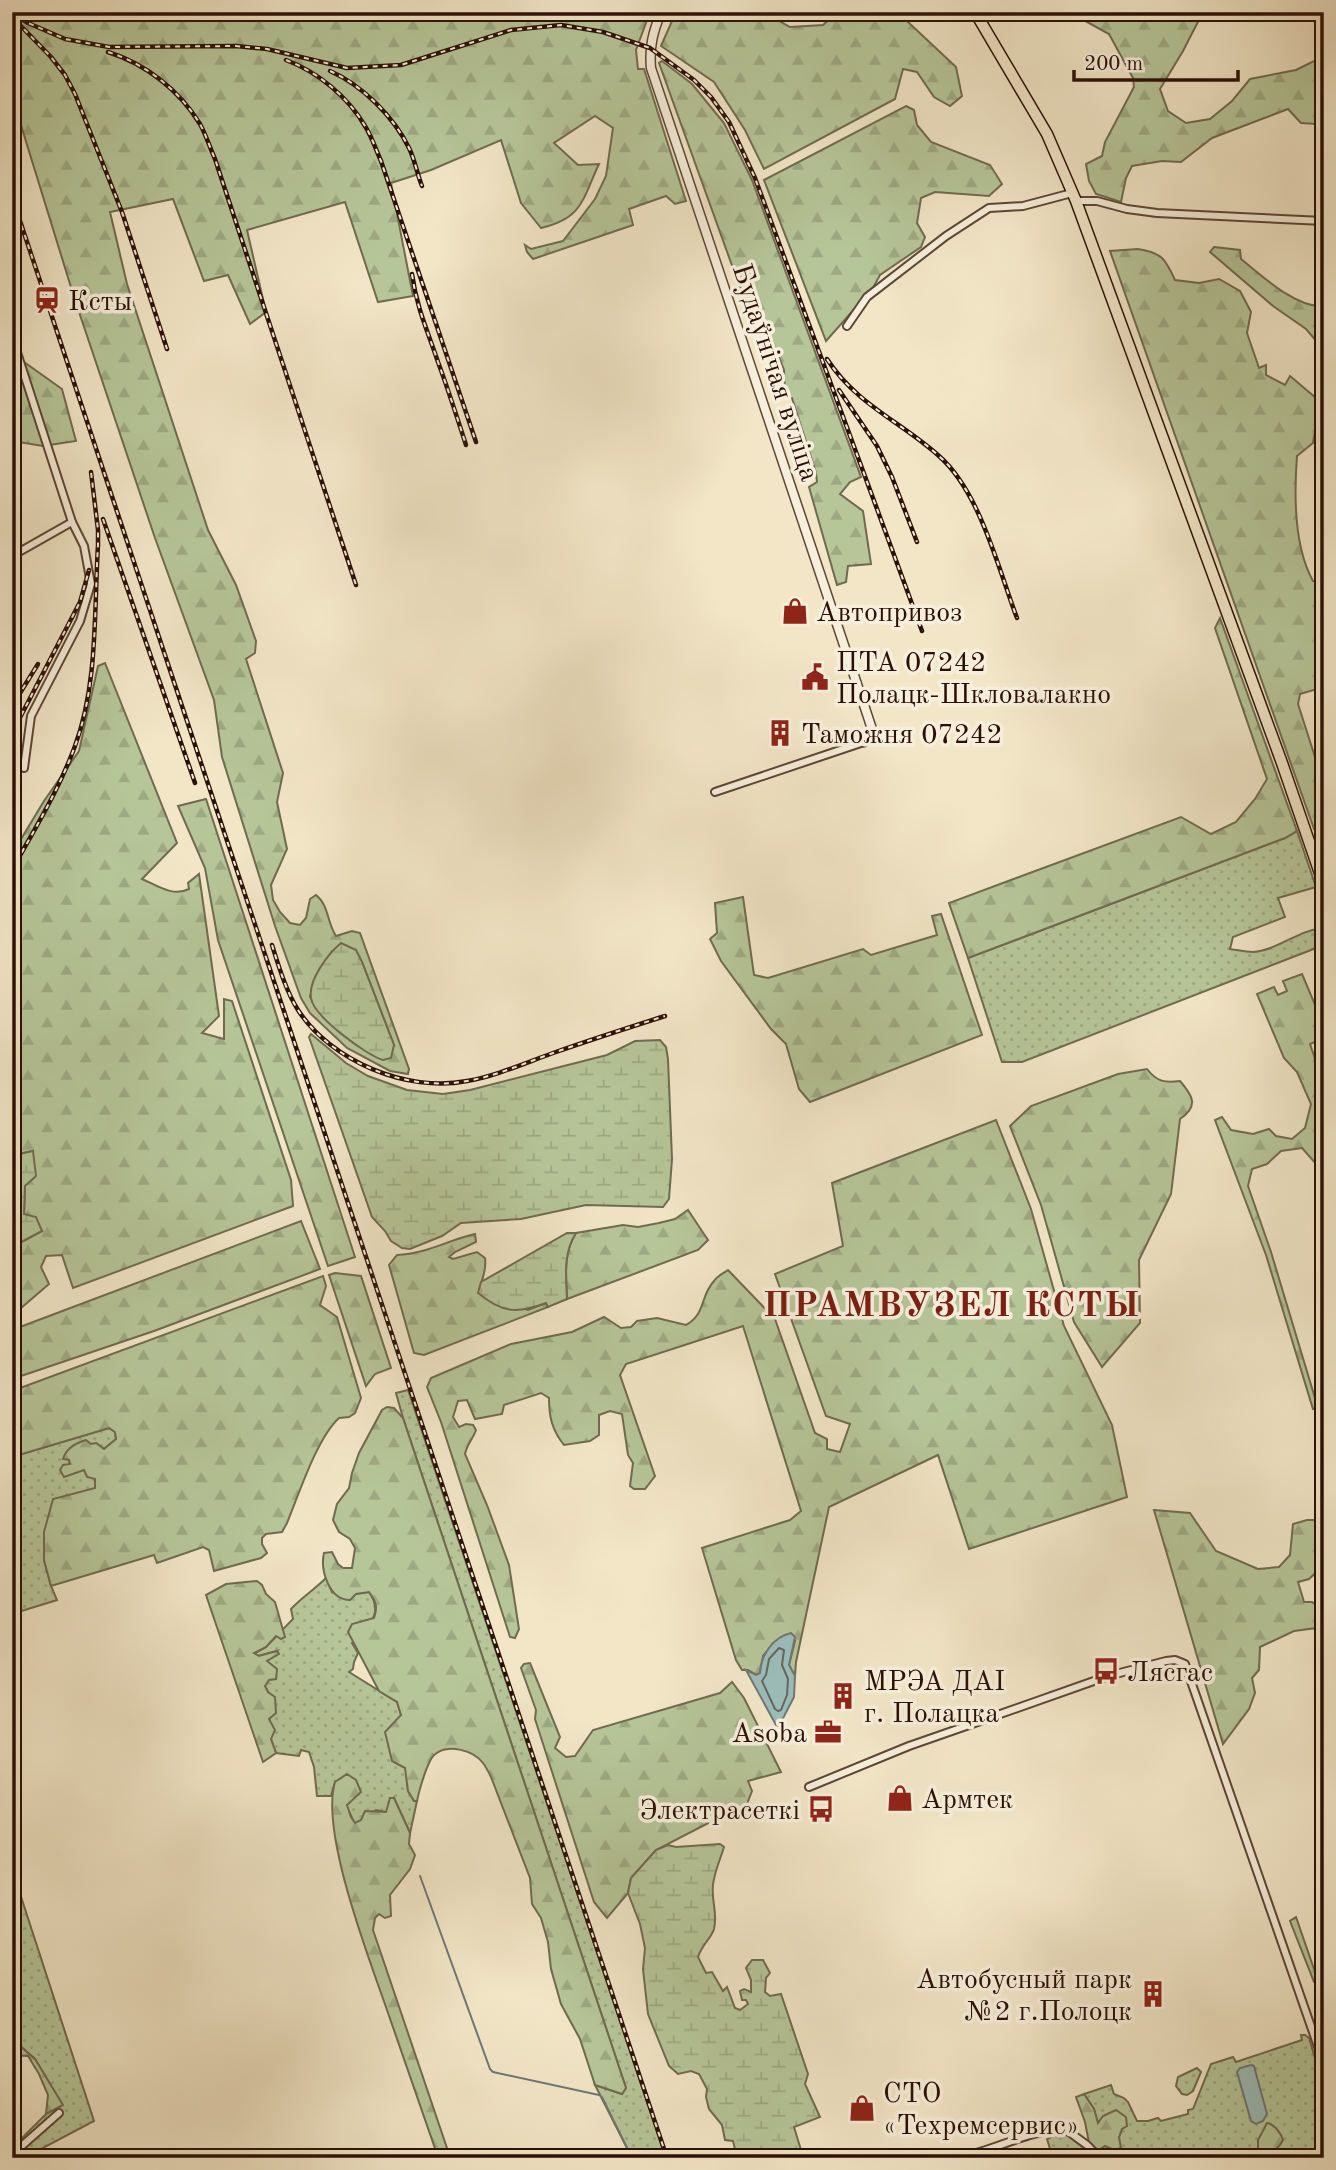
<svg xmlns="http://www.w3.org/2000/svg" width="1336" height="2170" font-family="'Old Standard TT',serif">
<defs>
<pattern id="grass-dots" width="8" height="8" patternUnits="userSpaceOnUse" patternTransform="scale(1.75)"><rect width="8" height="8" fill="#b6c699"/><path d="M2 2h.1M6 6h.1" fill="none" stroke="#9da982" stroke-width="1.8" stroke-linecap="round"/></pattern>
<pattern id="forest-firs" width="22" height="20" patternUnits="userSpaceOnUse" patternTransform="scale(1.75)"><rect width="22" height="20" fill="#b6c699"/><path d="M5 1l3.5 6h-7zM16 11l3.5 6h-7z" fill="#9da982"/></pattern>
<pattern id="wetland-marsh" width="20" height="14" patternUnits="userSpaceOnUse" patternTransform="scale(1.75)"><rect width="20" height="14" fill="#b6c699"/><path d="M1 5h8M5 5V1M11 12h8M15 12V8" fill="none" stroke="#9da982"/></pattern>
</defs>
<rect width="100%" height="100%" fill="#f2e6c7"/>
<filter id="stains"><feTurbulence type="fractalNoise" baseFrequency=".00286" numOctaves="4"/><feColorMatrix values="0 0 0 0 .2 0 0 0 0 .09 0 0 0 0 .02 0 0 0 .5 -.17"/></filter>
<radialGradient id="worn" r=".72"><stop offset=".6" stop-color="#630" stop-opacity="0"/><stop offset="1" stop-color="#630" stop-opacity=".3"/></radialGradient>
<!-- grass -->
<g fill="url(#grass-dots)" stroke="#706b50" stroke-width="2">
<path d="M1297,831L1316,887L1278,898L1285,917L1233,937L1230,949C1237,950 1246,952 1253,952C1276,951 1300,929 1324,928V945L1022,1062H1002L968,958L1285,838Z"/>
<path d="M408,1390L666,2158H632L595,2085L622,2094L626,2088L403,1418L396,1393Z"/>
<path d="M109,1428L115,1432L116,1439L104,1449L96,1443L69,1460L70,1465L84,1470L95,1479V1488L44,1560L51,1586L57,1600L12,1614V1457Z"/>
<path d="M326,1578L332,1592L350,1600L355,1594L369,1592C385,1615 367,1626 352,1643L358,1653L354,1662L353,1669L349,1672L397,1702L401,1715L408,1791L414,1801H417L410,1833L394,1798L386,1812L376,1810L355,1824L335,1782L331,1796H317L314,1767L309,1752L301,1750L299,1756L276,1753L271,1739L268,1692L265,1686L269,1680L267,1661L277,1651L258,1656L254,1654L266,1647L293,1619L291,1609C302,1597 314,1590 326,1578Z"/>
<path d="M12,1869L94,2121L24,2158H12V2148L46,2114L62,2105L35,2059L12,2039Z"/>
<path d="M1301,2035H1305L1309,2038L1324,2088V2158H1104L1097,2151L1119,2137L1122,2129L1098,2124L1094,2109L1084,2094L1111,2085L1114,2094L1124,2098L1128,2102L1137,2121H1148L1158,2118L1161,2121L1188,2114V2110L1193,2109L1211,2064L1233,2057L1236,2062L1302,2040Z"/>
<path d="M1197,2068L1201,2072L1193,2091L1187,2095L1182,2094L1176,2086L1178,2077Z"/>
<path d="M1058,2132H1064L1096,2158H1053L1047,2139L1058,2134Z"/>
</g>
<!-- forest -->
<g fill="url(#forest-firs)" stroke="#706b50" stroke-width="2" fill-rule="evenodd">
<path d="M12,12H650L636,50L638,69H644L686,201L675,204L666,196L629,209L633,225L533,259L527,252L525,245L531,249L563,241L595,199L606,176L613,128L595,116L554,143L578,165L599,164C582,200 583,218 541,228L521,203L501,140L431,170L391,183L413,296L378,302L345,202L247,230L266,312L250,324L228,275L204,281L173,199L110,212L127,284L208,530L236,585L256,641L255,653L246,659L283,773L277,802L287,849L271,885L273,900L280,912L290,923L300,925L306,918L310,899L316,895C329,905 327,923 336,936L352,931L360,933L409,1069L408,1074L390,1071L347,1048L310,1013L301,998L275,926L222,757L214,700L155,538L74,297L12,96ZM332,951L362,962L394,1045L339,1032L310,997L314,981Z"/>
<path d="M676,12H772L774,18L790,27L823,25L838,12H893L907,21L956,67L962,96L950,106L934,97L917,72L903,69L895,99L764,169L745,130L714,82L661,46Z"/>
<path d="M1069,12H1203L1183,51L1160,89L1168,111L1186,123L1210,119L1232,101L1250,79L1296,70L1324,56V103L1321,104L1316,124L1301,123L1288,109L1212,138L1181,162L1162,161L1132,166L1126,178L1121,202L1096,194L1089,181L1086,164L1102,156L1105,142L1134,87L1133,78L1109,34Z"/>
<path d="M662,61L692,84L724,123L752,180L861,477L850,482L840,494L863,511L871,564L848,566L846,582L837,585L809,487L817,482L816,473L792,398L785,396L784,370L759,307L743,296L659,63Z"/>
<path d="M906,106L914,110L917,125L931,142L990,165L1002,184L989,196L935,192L921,198L917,223L925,237L921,247L880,275L873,288L826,341L764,180Z"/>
<path d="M1214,247L1240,250L1241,259C1261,275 1297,309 1324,306V350L1306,329L1273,306L1210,252Z"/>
<path d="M1138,249C1162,253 1165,258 1175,280L1199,283L1219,279L1240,291L1251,312L1247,333L1259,368L1266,365V375L1285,385L1290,376L1316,398L1317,419L1313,443L1297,456C1294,495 1294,547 1313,581H1324V687L1300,694L1298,704L1324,785V826L1314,829L1110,251Z"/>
<path d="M24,362L62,389L76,441L43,446L12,441V363Z"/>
<path d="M1220,618L1297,831L1285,838L968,958L949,903L1181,817L1211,834L1236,822L1255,799L1267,779L1215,628Z"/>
<path d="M105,663L177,843L142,879C158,886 173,897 189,889L188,883L199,874L219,1016L202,1033L224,1039V999L232,1001L291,1180L293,1206L73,1288L62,1255L46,1256L41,1267L49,1284L21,1308L12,1311V1247L42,1231L24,1214L25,1186L32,1151L19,1154L12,1138V854L44,801L79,751L98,666Z"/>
<path d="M206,799L355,1257L328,1266L218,940L205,868L178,806Z"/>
<path d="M743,897L754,975L768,978L863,949L871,955L937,935L932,916L941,914L982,1035L810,1102L799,1089L786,1044L771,1029L721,961L710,939L717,933L715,903Z"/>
<path d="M1302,974L1324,1026V1038L1310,1044L1324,1085V1183L1318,1166L1302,1148L1281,1151L1267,1164L1252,1169L1248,1186L1271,1252L1318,1408L1313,1409L1266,1255L1215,1120L1222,1117L1231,1130L1253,1134L1269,1129L1276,1136L1292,1139L1305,1128L1311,1104L1297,1072L1284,1058L1257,994L1274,987L1278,995L1287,991L1283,981Z"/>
<path d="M1147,1069C1157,1082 1165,1083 1180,1081C1193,1096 1199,1106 1180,1119L1171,1194L1139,1260L1140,1323L1102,1367L1074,1322L1041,1205L1010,1126L1031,1106L1118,1074Z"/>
<path d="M996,1120L1031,1209L1064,1326L1112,1425L1127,1497L969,1549L938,1455L829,1507L796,1662L795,1676L789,1665L795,1641L773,1644L763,1656L760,1673L757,1675L748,1670H742L736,1660L702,1548L790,1520L801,1511L743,1326L626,1364L620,1375L655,1476L645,1489H634L630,1486L633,1463L628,1455L622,1414L610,1411L599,1415V1435L590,1441L564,1445C552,1430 549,1417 549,1398L541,1393L504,1405L502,1414L475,1419L467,1400L458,1401L453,1417L459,1427L466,1424L473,1425L476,1430C473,1439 467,1444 465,1454L487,1505L509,1565L519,1629L515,1638L510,1637L441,1422L427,1387L431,1378L511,1344L572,1332L604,1317L621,1328L631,1327L637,1321L657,1318L686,1325C706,1314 700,1296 714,1281C717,1276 724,1273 728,1270L775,1319L815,1433L827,1439V1449L840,1452L850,1424L826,1416L775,1274L843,1246L832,1183Z"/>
<path d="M688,1210L708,1240L698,1250L567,1299C566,1276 563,1253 576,1233L623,1225L638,1227L659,1223L675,1219Z"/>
<path d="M301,1221L320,1269L154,1331L12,1379V1330Z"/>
<path d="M475,1234L476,1242L455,1252L449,1257L453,1259L477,1252L485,1258C487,1272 481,1279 479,1293L528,1310L546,1303L548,1307L424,1355L414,1353L389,1265L397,1255C426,1254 448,1240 475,1234Z"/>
<path d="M335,1273L361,1276L391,1368L375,1374L366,1386L329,1275Z"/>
<path d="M323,1276L326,1286L320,1305L337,1317L361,1398L355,1413L349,1417L339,1418C317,1438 299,1494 287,1523L282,1532L266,1534L262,1538V1544L267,1553L261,1558L214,1571L209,1550L203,1547L157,1563L154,1555L51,1586L44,1560V1532L53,1499L95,1488V1479L87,1477L84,1470L64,1477L60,1470L63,1465L70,1464L69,1460L63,1459C66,1448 76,1443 86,1440L91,1444L96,1443L104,1449L116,1439L115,1432L109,1428L12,1457V1391Z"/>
<path d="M387,1407L394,1408L403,1418L626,2088L622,2094L595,2085L580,2039L561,2004L551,1969L548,1942L541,1918L532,1904L530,1878L491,1777C489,1773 486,1767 483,1763C473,1750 447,1743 434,1755C427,1762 419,1791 417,1801H414L408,1791L405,1768L392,1761L385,1732L401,1715L397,1702L379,1691L348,1632L352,1624L374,1618C378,1607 376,1601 369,1592L356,1594L350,1600C329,1600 320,1570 324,1553L332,1552L338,1564L343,1568H352L355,1548L350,1539L339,1532L333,1520L337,1504L349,1488L352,1473L359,1453L382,1410Z"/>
<path d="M1154,1510L1190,1513L1216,1551L1258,1569L1279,1567L1290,1555L1293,1524L1307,1520H1324V1565L1309,1579L1298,1582L1304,1602H1312L1324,1608V1627L1294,1631L1260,1647L1259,1670L1252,1678L1255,1693L1249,1709L1223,1744Z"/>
<path d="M257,1581L262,1585L266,1594L275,1602L285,1637L281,1639L276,1636L266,1647L254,1653L259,1656L277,1651L279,1654L267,1661L277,1669L276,1679L269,1680L265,1686L268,1692L275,1697L276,1713L269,1719L275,1730L271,1739L276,1753L263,1762L206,1595L226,1584Z"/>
<path d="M530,1663L560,1737L555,1748L566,1757L575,1756L593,1730L720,1693L732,1682L744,1698L781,1772L748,1781L752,1791L745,1809L720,1817L656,1850L631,1878L628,1893L607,1918L594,1902L535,1719L536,1710L521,1668L524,1664Z"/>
<path d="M347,1774L356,1780L361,1792L347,1805L351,1817L355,1823L361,1820L365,1811L386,1812L390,1798H394L410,1833L409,1844L415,1855L410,1869L390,1895L391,1916L385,1918L379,1914L375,1918L373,1930L448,2151L446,2157H438C421,2108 404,2059 387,2010C369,1958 320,1832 335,1782Z"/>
<path d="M1296,1917L1314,1969L1324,1968V1986L1314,1982L1290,1921Z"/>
<path d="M12,2039L35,2059L63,2105L46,2114L48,2095L39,2074L28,2056L12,2055Z"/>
<path d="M1084,2094L1094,2109L1098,2123L1103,2116L1116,2110L1126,2117L1127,2126L1122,2129L1119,2137L1121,2148L1114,2150L1105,2146L1097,2151L1089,2143L1085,2122L1076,2097Z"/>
<path d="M1267,2123C1274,2124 1281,2133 1283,2140C1277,2151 1269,2156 1258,2148V2140Z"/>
</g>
<!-- wetland -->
<g fill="url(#wetland-marsh)" stroke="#706b50" stroke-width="2">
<path d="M341,943L356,950L362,962L394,1045L391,1058L383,1060C366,1055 313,1016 311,998C308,980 328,954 341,943Z"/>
<path d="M311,1034L346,1063L368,1076L407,1090L443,1094L470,1090L607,1055L635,1041L660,1040L666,1047L668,1059L672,1159L669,1199L663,1207L586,1205L521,1219L461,1223L442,1236L410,1249L402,1248L391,1241L385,1231L372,1217L309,1037Z"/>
<path d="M12,1138L19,1154L33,1151L36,1176L25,1186L24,1214L36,1217L42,1231L12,1247Z"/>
<path d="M567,1233H576C563,1253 566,1276 567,1299L548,1307L546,1303C517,1314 502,1313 478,1293L481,1282Z"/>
<path d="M720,1844L724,1847C720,1860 714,1873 713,1885C711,1901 718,1913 714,1929C711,1939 702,1944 698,1957L706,1973L712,1972L723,1991L727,1987L735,2008L740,2010L748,2004L746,2000H742L740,1991L744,1989L751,1992V1980L746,1968L752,1960H763L770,1973L766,1978L765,1992L770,1996L781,1994L808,2074L805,2084L820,2117L794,2127L801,2150L768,2153L735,2149L733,2141L725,2140L722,2125L709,2109L706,2097L707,2089L699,2074L691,2071L678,2074L669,2066L648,2014L643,1969L645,1948L640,1924L628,1893L631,1878L656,1850L668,1845L676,1847Z"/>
</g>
<!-- water -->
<g fill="#9cbebb" stroke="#6f7873" stroke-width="2">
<path d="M791,1633L795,1637L789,1665L795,1676L794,1697L779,1726L776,1725L746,1670L756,1675L760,1673C761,1655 773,1637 791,1633Z"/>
<path d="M1251,2065L1254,2066L1267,2114L1263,2121L1256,2124L1251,2121L1237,2072L1240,2068Z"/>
</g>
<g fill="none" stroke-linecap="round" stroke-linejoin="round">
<!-- shore -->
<path stroke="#646760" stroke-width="2" d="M779,1648L784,1650L782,1665L788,1679L787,1695L781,1710L778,1711L775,1709L762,1681L766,1675L769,1659Z"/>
<!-- stream -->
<path stroke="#6f7873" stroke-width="2" d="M420,1876L490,2069L493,2072L599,2095L602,2097L632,2158"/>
<defs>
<g id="minor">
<path d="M1076,201H1097L1127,209L1157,213L1324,221"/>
<path d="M847,326L867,297L946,236L989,208L1023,206L1072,193"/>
<path d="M12,337L72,522L84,546L91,584L80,621L31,716L24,768"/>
<path d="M12,556L72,522"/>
<path d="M715,792L864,742"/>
<path d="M809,1787L909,1746L972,1724L1108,1676L1166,1661L1175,1660L1185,1664L1324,2064"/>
<path d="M12,2152L16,2151L59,2113"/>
<path d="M957,2158C993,2151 1029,2130 1065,2129L1087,2145L1100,2158"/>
</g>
<path id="tertiary" d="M661,12C653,32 649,47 651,68L872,729L871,736L864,742"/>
<path id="primary" d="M975,12L1047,134L1076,201L1282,763L1324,885"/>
</defs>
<!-- minor casing -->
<use href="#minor" stroke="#5d4636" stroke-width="10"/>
<!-- tertiary casing -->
<use href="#tertiary" stroke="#5d4636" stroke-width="11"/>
<!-- primary casing -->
<use href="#primary" stroke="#2b1006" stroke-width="13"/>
<!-- minor -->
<use href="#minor" stroke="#f7efdb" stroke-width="6"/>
<!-- tertiary -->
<use href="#tertiary" stroke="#f7efdb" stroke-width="8"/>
<!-- primary -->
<use href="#primary" stroke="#f2e6c7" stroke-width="10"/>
<defs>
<g id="rail">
<path d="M12,13L28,23L65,39L109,47L236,46L267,49L347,68L401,65L511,30L561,25L603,32L650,48L694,80L711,97L729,122L755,178L922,631"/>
<path d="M17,22L51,57L65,75L75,94L122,212L167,349"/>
<path d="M108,52C146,64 179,90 200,124C206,135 210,148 215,159L356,585"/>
<path d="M286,60C318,72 348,97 365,126C372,137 376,150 381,161L476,442"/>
<path d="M330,71C362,85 394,117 409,148C415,160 417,174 422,186"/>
<path d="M12,197L667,2158"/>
<path d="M412,274C417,309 427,329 438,362C448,389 457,417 466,445"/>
<path d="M827,359C857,405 900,421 939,456C980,492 998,568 1017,618"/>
<path d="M839,390L877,446L892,477L917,542"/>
<path d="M103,519L195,783"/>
<path d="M12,706L38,664"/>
<path d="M12,733L80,602L89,570"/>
<path d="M12,870C34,830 59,790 75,746C98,684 94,611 98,545V530L91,472"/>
<path d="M272,945C279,967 286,991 298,1010C331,1061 407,1093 467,1081C496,1076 525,1063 553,1053C590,1040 627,1028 665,1016"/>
</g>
</defs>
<!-- rail casing -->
<use href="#rail" stroke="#2b1006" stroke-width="4.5"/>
<!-- rail -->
<use href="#rail" stroke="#f7efdb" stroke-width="2" stroke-dasharray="5" stroke-linecap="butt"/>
</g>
<!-- icons -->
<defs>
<symbol id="station-bare" viewBox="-9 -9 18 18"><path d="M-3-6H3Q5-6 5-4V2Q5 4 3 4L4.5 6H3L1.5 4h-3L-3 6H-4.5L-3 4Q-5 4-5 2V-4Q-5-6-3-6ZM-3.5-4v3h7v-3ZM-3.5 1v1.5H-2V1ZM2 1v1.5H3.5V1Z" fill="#8f2418" stroke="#f7efdb" stroke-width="2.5" paint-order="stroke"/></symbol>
<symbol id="shop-bare" viewBox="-9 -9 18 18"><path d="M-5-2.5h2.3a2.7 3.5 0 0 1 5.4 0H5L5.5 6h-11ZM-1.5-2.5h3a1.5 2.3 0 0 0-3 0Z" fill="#8f2418" stroke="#f7efdb" stroke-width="2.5" paint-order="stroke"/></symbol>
<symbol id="civic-bare" viewBox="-9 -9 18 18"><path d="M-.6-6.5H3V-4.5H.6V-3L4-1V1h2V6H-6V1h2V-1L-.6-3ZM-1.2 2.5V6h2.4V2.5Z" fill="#8f2418" stroke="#f7efdb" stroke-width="2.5" paint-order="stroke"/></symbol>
<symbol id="building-bare" viewBox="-9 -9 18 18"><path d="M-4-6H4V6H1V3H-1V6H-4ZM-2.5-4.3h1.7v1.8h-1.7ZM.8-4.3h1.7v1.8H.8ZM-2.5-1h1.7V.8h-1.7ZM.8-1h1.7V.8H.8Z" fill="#8f2418" stroke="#f7efdb" stroke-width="2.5" paint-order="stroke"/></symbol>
<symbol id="bus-bare" viewBox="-9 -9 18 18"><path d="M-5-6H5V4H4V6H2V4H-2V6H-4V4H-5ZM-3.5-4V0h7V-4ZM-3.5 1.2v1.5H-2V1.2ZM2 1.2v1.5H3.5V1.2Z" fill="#8f2418" stroke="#f7efdb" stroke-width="2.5" paint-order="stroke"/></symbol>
<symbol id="office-bare" viewBox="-9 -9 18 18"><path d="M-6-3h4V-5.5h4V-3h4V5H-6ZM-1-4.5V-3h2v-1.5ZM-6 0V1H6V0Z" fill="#8f2418" stroke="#f7efdb" stroke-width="2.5" paint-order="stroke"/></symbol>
</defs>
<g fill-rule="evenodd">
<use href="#station-bare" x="28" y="281" width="38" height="38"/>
<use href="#shop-bare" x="776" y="592" width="38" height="38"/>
<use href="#civic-bare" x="796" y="658" width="38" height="38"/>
<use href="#building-bare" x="761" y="714" width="38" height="38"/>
<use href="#bus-bare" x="1087" y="1652" width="38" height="38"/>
<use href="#building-bare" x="824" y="1677" width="38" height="38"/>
<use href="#office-bare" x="809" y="1713" width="38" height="38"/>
<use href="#shop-bare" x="881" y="1779" width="38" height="38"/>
<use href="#bus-bare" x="802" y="1790" width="38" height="38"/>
<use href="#building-bare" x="1134" y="1975" width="38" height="38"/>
<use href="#shop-bare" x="843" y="2089" width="38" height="38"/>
</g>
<g text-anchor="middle" stroke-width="7" stroke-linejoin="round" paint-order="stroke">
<!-- poi labels -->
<g font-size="28" fill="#2b1006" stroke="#f7efdb" text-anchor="start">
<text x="68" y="310">Ксты</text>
<text x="816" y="621">Автопривоз</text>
<text x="836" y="671">ПТА 07242<tspan x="836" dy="32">Полацк-Шкловалакно</tspan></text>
<text x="801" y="743">Таможня 07242</text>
<text x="1127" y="1681">Лясгас</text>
<text x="864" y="1690">МРЭА ДАІ<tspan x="864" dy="32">г. Полацка</tspan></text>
<text x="807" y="1742" text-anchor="end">Asoba</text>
<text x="921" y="1808">Армтек</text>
<text x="800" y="1819" text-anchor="end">Электрасеткі</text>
<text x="1132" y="1988" text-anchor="end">Автобусный парк<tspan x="1132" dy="32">№2 г.Полоцк</tspan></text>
<text x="883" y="2102">СТО<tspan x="883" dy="32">«Техремсервис»</tspan></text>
</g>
<!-- street labels -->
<g font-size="28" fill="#2b1006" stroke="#f7efdb">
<text transform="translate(777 372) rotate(72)" y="10">Будаўнічая вуліца</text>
</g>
<!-- district labels -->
<g font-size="35" font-weight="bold" letter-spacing="2" fill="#7a1f14" stroke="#f7efdb">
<text x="952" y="1316">ПРАМВУЗЕЛ КСТЫ</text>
</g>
</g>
<!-- margin -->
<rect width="1336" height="2170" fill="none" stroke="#f2e6c7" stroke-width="42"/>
<rect x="14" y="14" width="1308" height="2142" fill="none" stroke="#2b1006" stroke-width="3.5"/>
<rect x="21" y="21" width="1294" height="2128" fill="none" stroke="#2b1006" stroke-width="2"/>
<!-- scale -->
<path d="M1074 70v10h164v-10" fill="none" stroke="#2b1006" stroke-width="3.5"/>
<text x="1084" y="70" font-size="21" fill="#2b1006" stroke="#f7efdb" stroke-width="5" paint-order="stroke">200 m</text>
<rect width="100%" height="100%" filter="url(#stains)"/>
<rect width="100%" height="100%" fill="url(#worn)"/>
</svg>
